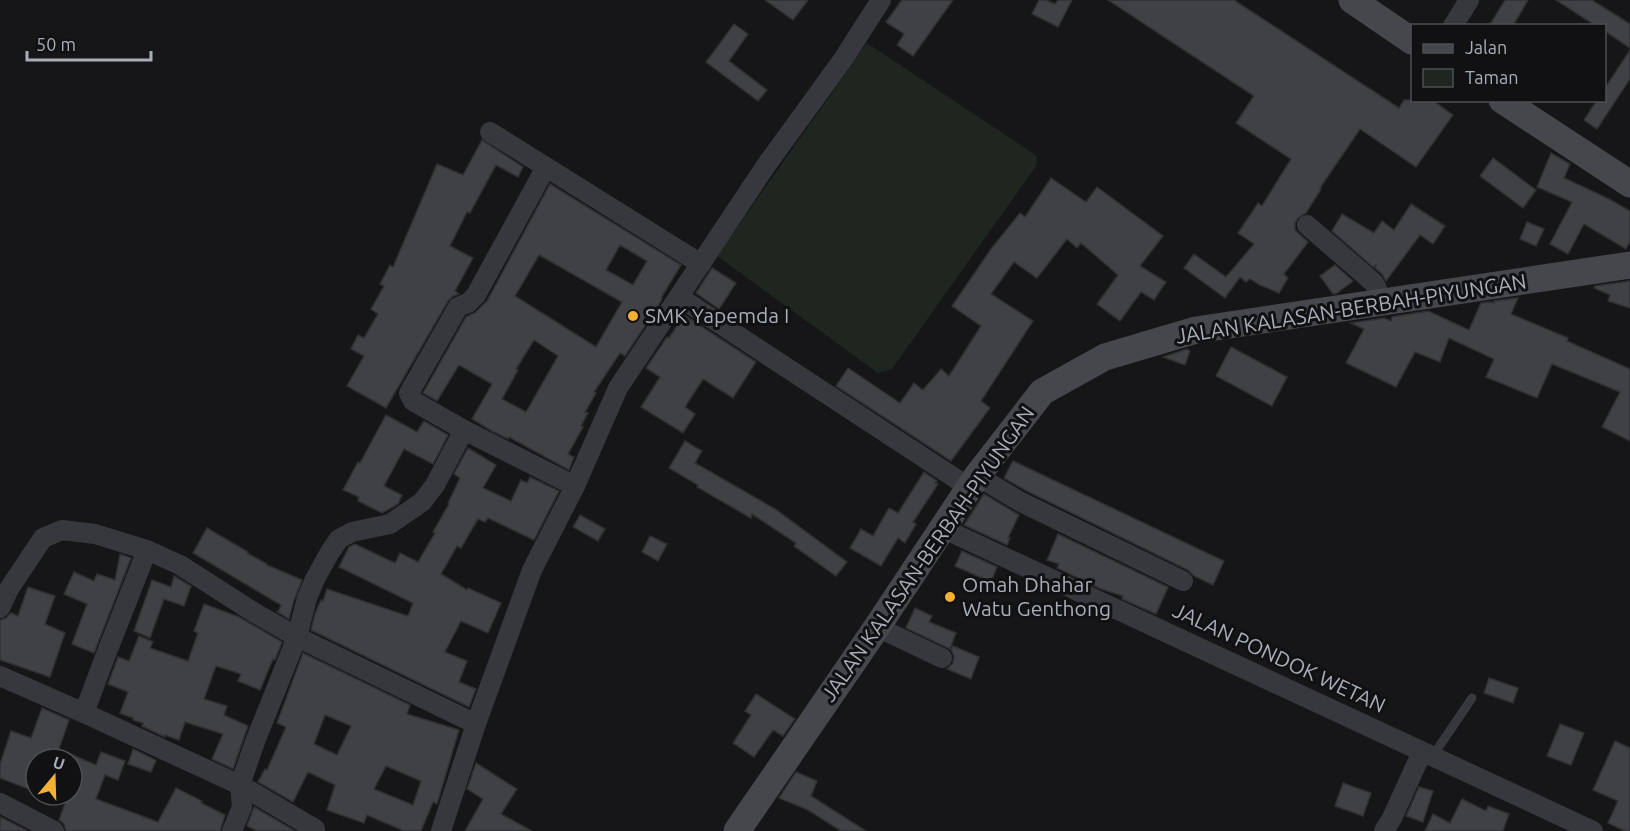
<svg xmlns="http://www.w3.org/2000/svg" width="1630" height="831" font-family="Ubuntu,sans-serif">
<rect width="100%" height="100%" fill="#161618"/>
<!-- green -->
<path fill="#1e261f" d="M867,43L1037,156L1036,166L892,369L878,373L717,256Z"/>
<!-- building -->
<g fill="#404145" stroke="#303034" stroke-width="1.5" fill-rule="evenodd">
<path d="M765,0H808L793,20Z"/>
<path d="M902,0H953L913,56L897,45L904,34L886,22Z"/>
<path d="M1039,0H1046L1055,4L1058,0H1072L1058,27L1032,14Z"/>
<path d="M1108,0H1234L1399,108L1404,100H1432L1453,115L1416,167L1360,129L1320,188L1321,189L1306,213L1298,218L1295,223V230L1308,242L1284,274L1288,278L1279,293L1260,285L1250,279L1246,282L1240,277L1225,298L1184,268L1194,254L1226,277L1254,244L1238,233L1258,203L1262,206L1291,159L1236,123L1254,96Z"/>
<path d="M1505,0H1528L1513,26H1489Z"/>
<path d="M1556,0H1592L1630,24V48L1605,31V26H1596Z"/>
<path d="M734,24L748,34L729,61L767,90L758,101L706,62Z"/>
<path d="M1630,50V79L1597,129L1584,120L1597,100H1605V88Z"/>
<path d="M482,140L523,167L518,177L496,165L470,213L467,212L450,246L473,258L455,291L459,294L453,296L448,301L386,408L347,386L364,356L351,349L358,335L364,338L378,314L371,309L384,286L380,284L390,265L393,267L437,164L463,175Z"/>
<path d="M1551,153L1570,164L1564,178L1609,199L1630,211V241L1626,249L1584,224L1568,254L1550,244L1572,202L1537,187Z"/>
<path d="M1493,158L1536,190L1523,208L1480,176Z"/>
<path d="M1051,178L1086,202L1097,187L1163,236L1140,266L1166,282L1154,300L1141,292L1120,321L1097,304L1118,275L1081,243L1077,248L1067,239L1037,278L1014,262L991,294L1033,321L981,401L990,408L951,461L836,386L848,368L900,403L914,383L923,390L941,369L949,376L981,326L952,306L991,249L1020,213L1025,217Z"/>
<path d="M550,184L681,265L661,298L662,299L658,306L625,356L620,353L594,392L596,393L585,412L588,413L581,426L583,427L568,454L574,457L569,470L509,437L508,439L492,431L472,419L492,384L459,365L437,401L423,393L466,317L476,312L487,301ZM620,245L647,261L633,285L606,270ZM539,255L622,302L596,347L515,296ZM534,340L558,356L526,412L502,399L518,370L516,369Z"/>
<path d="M1411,204L1445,226L1433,244L1420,235L1386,281L1382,274L1375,268L1376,265L1373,267L1332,231L1342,214L1374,233L1382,221L1394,230Z"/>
<path d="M1527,222L1544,229L1536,246L1520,239Z"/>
<path d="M1335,265L1353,281L1337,293L1333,294L1320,276Z"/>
<path d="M712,268L736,283L719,309L696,293Z"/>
<path d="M1630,281V308L1608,301L1610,295L1594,288L1595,286Z"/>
<path d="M1518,298L1511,314L1568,338L1567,341L1630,369V441L1602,427L1620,392L1552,364L1537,398L1486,377L1494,359L1449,338L1440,362L1415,352L1396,387L1346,363L1364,329L1351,323L1384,318L1391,321L1392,317L1428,311L1469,330L1481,303L1490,302L1494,303V301Z"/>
<path d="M684,315L756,362L733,398L703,379L685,407L695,414L683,433L641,407L660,377L646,368L667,337L669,338Z"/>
<path d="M1231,347L1287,377L1272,406L1216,376Z"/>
<path d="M1187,349L1190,351L1185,365L1163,357Z"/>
<path d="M386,415L417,432L424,421L448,435L433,464L404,449L384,486L402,495L398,504L382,513L358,501L359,497L343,490L358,462L360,463Z"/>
<path d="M685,441L702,451L695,463L775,509L847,562L836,576L794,546L796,543L752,514L751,518L697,487L698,485L669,468Z"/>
<path d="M468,448L496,465L483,488L511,501L521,480L527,483L530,477L559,491L534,540L488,518L485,522L478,519L461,548L457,546L441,574L467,590L468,588L501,603L488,633L461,621L445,652L467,661L459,682L476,689L469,707L311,630L315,614L321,600L323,601L327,589L408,616L413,603L339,567L349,547L355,544L395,563L400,553L418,562L435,533L433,532L449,504L448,503L460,478L454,474Z"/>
<path d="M1013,461L1224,561L1213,585L1194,576L1188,570L1027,491L1004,478Z"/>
<path d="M924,472L937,481L935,483L938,484L913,522L916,524L905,543L898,538L881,566L850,548L861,529L873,536L889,508L898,513Z"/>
<path d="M984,494L1019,515L1008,538H1010L1007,545L964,525Z"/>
<path d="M580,515L605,529L598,541L573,527Z"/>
<path d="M207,528L248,552L247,553L267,564V565L302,580L293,603L289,619L276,611L278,612L281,605L193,553Z"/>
<path d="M1058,534L1168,587L1156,614L1122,599L1123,596L1101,589L1057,568L1059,564L1047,560Z"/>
<path d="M650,536L667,544L658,561L642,552Z"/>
<path d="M962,551L997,567L991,582L955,566Z"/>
<path d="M120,554L131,558L94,653L72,644L87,604L64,594L74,572L94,581L97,574L115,580Z"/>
<path d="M174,576L191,586L184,606L164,599L150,638L134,631L152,580L171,587Z"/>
<path d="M28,587L55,596L45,624L65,633L50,677L0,660V620L6,618L11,613L18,616Z"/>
<path d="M204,604L239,617L282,642L275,660L273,659L260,690L238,681L241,674L216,666L204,699L227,706L224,715L248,726L233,769L212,759L223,734L185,722L179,740L165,735V737L142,726L143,723L133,720V718L120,713L128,692L108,684L118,657L129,661L139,636L153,642L150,648L188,661L198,633L194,631Z"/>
<path d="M915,608L932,616L929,622L956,633L950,649L906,628Z"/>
<path d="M953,646L979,657L971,679L947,669L953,663L954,656L951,650Z"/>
<path d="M303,653L410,705L407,714L459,730L437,804L433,802L421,831H404L367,815L364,823L327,810L335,785L308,772L293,802L258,782L265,769L267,770L286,727L277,723ZM325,715L351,726L337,755L314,744ZM386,766L421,781L413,805L374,789Z"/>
<path d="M1489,678L1518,688L1513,703L1484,693Z"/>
<path d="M756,694L795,719L783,736L773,730L754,757L733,743L751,715L745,711Z"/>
<path d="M42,708L69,720L59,749L96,765L101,752L125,761L118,780L105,775L96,799L158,822L176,788L202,801L201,803L225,815L220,831H66L64,824L59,820L68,795H72V759H36V792L0,778V764L11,731L31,738Z"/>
<path d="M1560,724L1584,733L1571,765L1547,756Z"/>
<path d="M1615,741L1630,748V831H1625L1608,823L1618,801L1593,790Z"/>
<path d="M133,749L156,760L151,772L128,764Z"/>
<path d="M476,763L517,789L501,814L532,831H465L483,799L467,789Z"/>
<path d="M796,772L817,781L811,796L866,831H841L808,810L779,798Z"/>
<path d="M1343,783L1371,793L1363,816L1335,806Z"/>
<path d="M1419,787L1433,791L1423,822L1406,816Z"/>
<path d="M1462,799L1486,811L1488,806L1509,814L1503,831H1425L1433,814L1450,823Z"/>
<path d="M254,807L295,831H257L247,826Z"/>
<path d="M0,817L28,831H0Z"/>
</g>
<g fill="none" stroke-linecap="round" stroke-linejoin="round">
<!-- lane -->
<path stroke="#37383d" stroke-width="9" d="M1432,757L1472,698"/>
<!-- street -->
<g stroke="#37383d" stroke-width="20">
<path d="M1453,26L1469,0"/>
<path d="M490,132L701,264"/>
<path d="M546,167L476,295L468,303L458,307L409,393L413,401L464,430L575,486"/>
<path d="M1307,225L1374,283L1377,289L1379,303"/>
<path d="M679,297L970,488"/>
<path d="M977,476L1021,502L1183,581"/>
<path d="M944,529L1593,831"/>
<path d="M0,608L9,589L43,538L62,530L95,534L147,550L180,565L255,613L297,637L476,724"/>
<path d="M877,627L942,658"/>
<path d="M0,676L84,713L240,785L315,829L314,831"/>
<path d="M84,713L105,657L147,550"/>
<path d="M0,803L54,831"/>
<path d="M232,831L242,807L240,785L256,739L297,637L307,598L315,579L330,552L339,539L352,532L390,524L422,502L435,485L464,430"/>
<path d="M441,831L476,724L532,570L575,486L618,388L765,167L844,58L881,0"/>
<path d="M1384,831L1392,818L1422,752"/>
</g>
<!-- secondary -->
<g stroke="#45474d" stroke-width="27">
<path d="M1352,0L1412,41"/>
<path d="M1502,100L1630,184"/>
<path d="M737,831L877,627L977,476L1042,392L1105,357L1196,330L1630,265"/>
</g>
</g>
<!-- markers -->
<g fill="#f2b134" stroke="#111113" stroke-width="2">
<circle cx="633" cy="316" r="6"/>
<circle cx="950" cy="597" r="6"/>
</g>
<g text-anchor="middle" stroke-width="6" stroke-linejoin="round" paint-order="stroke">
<!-- street labels -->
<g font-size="21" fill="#a8adb8" stroke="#111113">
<text transform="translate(1351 309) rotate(-9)" y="7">JALAN KALASAN-BERBAH-PIYUNGAN</text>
<text transform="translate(928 554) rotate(-55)" y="7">JALAN KALASAN-BERBAH-PIYUNGAN</text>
<text transform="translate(1279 658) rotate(25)" y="7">JALAN PONDOK WETAN</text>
</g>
<!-- poi labels -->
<g font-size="21" fill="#a8adb8" stroke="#111113" text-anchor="start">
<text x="645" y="323">SMK Yapemda I</text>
<text x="962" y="592">Omah Dhahar<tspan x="962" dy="24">Watu Genthong</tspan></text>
</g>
</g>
<!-- legend -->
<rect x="1411" y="24" width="195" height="78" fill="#111113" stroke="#4d4f55" stroke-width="1.5"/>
<rect x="1423" y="44" width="30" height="9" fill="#45474d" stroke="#4d4f55" stroke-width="1.5"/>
<text x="1465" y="54" font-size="18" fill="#a8adb8">Jalan</text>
<rect x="1423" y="69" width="30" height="18" fill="#1e261f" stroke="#4d4f55" stroke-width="1.5"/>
<text x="1465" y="84" font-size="18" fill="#a8adb8">Taman</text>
<!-- north arrow -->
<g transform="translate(54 777) rotate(19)"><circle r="28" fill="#111113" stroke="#4d4f55" stroke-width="1.5"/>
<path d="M0-4.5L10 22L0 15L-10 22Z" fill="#f2b134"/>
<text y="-9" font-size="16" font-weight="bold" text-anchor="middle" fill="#a8adb8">U</text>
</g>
<!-- scale -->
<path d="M27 51v9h124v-9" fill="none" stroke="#a8adb8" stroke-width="3"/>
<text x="36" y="51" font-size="18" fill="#a8adb8" stroke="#111113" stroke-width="4.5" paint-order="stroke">50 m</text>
</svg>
